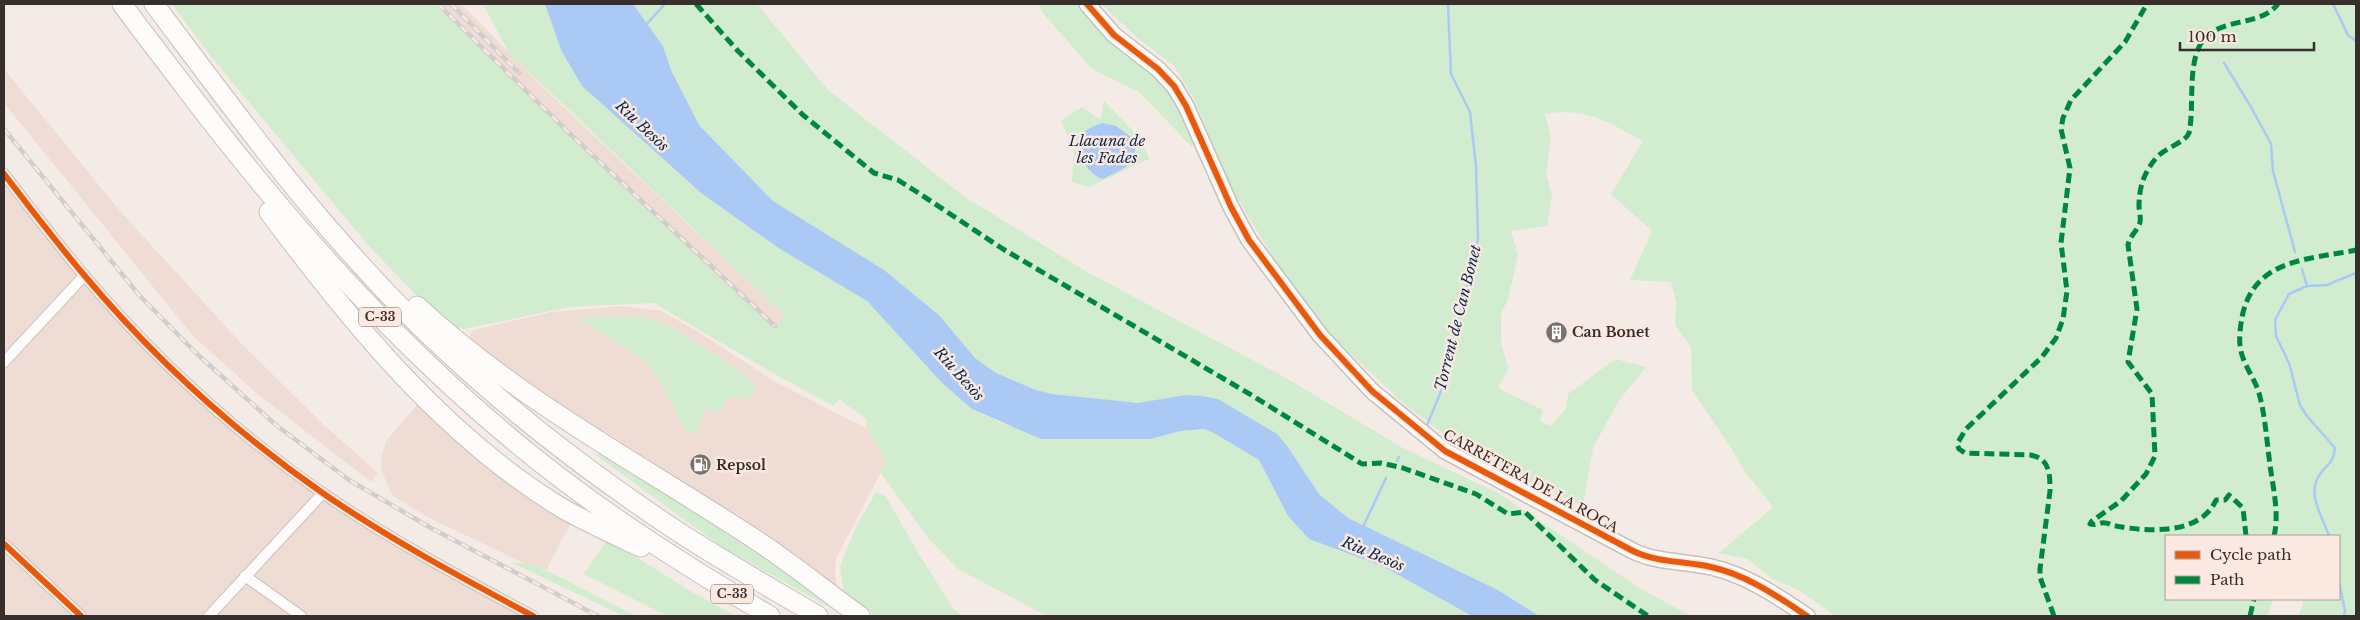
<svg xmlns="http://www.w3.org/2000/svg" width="2360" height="620" font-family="'Libre Baskerville',serif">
<rect width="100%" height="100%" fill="#f5ebe6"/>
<!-- built -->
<g fill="#efddd5">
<path d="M434,4H461L549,93L785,316L774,329Z"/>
<path d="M4,69L121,212L240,342L324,425L378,473L371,482L260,396L193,336L4,103Z"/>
<path d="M4,185L96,299L238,436L337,510L524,616H4Z"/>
<path d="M623,306L661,311L697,331L777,383L866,428L887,460L836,559L835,571L837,587L829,599L463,349L473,330L551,312Z"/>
<path d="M419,402L474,437L577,511L545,573L427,517L392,495L382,472L381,458L386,441Z"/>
</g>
<!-- green -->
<g fill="#d1eccf">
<path d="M172,4H434L774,328L785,316L509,53L483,4H545L561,50L582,86L701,193L780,249L867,301L943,384L972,409L1006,425L1113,437L1151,439L1180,431L1204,429L1212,432L1259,460L1288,516L1309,539L1382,566L1472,616H1047L958,569L929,539L880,472L886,460L866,428L867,420L839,399L834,406L776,375L654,303L570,307L464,329L444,324L369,246L209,54Z"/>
<path d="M633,4H757L828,90L965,197L1087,272L1286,378L1403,448L1498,493L1641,589L1691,616H1539L1498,590L1348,518L1319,494L1288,447L1193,395L1146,403L1121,402L1052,394L1036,390L996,373L975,358L940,316L884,270L773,201L699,125L671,70L663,46Z"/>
<path d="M1038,4H1077L1103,36L1146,67L1167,87L1191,129L1193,148L1139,92L1092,69L1043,13Z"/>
<path d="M1101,4H2356V616H2299L2304,599H2339V536H2166V599H2273L2268,616H1836L1797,589L1772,579L1748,559L1719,553L1773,507L1745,472L1732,449L1692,390L1691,347L1675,325L1676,303L1671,282L1630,280L1652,231L1611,194L1643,141C1608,122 1586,107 1545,114L1551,139L1546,173L1552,196L1547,226L1511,231L1518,255L1508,299L1501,314V342L1508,368L1498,388L1543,410L1540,421L1550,426L1566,409L1568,394L1615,359L1646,367L1618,402L1593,448L1583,506L1482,460L1463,449L1401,401L1321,326L1276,262L1233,191L1194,99L1174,66L1140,40Z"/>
<path d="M1104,101L1141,139L1149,159L1089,187L1072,182L1074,150L1061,121L1082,107L1101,120Z"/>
<path d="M634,316C641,316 647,317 653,319C670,325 754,375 756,389L749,399L734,396L725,401L719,413L707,407L694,435L685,430L657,376L642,359L578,318Z"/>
<path d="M602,452L725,527L845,616L722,547L596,455Z"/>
<path d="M876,492L886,497L917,551L953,608L962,616H874L844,592L840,567L855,529Z"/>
<path d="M608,539L690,591L735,616H667L584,574Z"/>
<path d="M510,562L536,565L636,616H624Z"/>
</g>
<!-- water -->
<g fill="#aac9f4">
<path d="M545,4H633L663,46L671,70L699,125L773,201L884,270L940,316L975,358L996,373L1036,390L1052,394L1138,403L1186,395L1202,396L1218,399L1277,434L1288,447L1319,494L1348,518L1498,590L1539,616H1472L1382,566L1309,539L1288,516L1259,460L1212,432L1204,429L1180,431L1151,439H1041L972,409L943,384L867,301L780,249L701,193L582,86L561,50Z"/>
<path d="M1102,123L1116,126L1135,140C1138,167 1123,168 1103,179C1090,176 1074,153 1080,138C1084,129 1094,126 1102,123Z"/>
</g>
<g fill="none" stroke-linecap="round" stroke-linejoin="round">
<!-- stream -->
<g stroke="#aac9f4" stroke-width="2.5">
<path d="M2333,4L2348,35L2356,41"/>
<path d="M645,26L664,5"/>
<path d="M2224,63L2251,107L2271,144L2273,171L2295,252"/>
<path d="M2302,269L2307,286"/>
<path d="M1427,425L1442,389L1478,239L1476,166L1470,112L1451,74L1448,4"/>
<path d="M1397,461L1399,457"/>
<path d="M1362,529L1386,478"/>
<path d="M2329,536C2322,515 2306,494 2320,474C2329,461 2332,466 2335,448L2307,416L2300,405L2289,363L2276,336L2275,320L2289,294L2307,286L2327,285L2356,273"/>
<path d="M2339,581L2345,611L2344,616"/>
</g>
<defs>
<g id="street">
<path d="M4,174C30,208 56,242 84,275C153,357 236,433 324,494C391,540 462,578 533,616"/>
<path d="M4,362L84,276"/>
<path d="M4,544L81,616"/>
<path d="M245,576L301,616"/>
<path d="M209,616L323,493"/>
</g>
<path id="secondary" d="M1087,4L1114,35L1158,69L1174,86L1186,106L1231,207L1249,240L1320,335L1372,391L1445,451L1633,551C1658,563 1685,561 1711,567C1747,575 1777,596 1807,616"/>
<g id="highway">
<path d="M122,4C143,33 166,62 187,90C291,227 406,356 541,463C613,520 691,569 770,616"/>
<path d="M154,4C218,89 281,176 353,256C446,361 559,453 677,531C723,561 771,588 818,616"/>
<path d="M269,212C349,320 441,433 557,505C583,521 613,534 641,547"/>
<path d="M417,306C517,399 640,464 753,538C790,562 824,590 860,616"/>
</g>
</defs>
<!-- street casing -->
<use href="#street" stroke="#c7c0bc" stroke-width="12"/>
<!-- secondary casing -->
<use href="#secondary" stroke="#c7c0bc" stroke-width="18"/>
<!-- highway casing -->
<use href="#highway" stroke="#c7c0bc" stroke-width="21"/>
<!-- street -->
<use href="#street" stroke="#fefcfb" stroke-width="10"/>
<!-- secondary -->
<use href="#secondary" stroke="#fefcfb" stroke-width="15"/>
<!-- highway -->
<use href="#highway" stroke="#fefcfb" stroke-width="19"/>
<defs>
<g id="rail">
<path d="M438,4L568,132L775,326"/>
<path d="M451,4L519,73"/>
<path d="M4,129L139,295L196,353L276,425L349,480L431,528L598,616"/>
</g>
</defs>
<!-- rail casing -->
<use href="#rail" stroke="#d0cdcc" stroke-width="4.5"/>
<!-- rail -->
<use href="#rail" stroke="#fbe8e0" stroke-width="2.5" stroke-dasharray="8" stroke-linecap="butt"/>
<!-- quiet -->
<g stroke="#00873e" stroke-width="5" stroke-dasharray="10 5" stroke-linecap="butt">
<path d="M696,4L738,51L803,115L874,173L898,180L917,192L1003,249L1253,396L1362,464L1381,463L1403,468L1476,494L1508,514L1525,512L1595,580L1648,616"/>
<path d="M2246,536L2243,508L2229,495L2225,500H2216C2201,535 2148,532 2116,526C2112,526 2109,523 2105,523C2100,522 2096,526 2090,524L2092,521L2121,501L2146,474L2155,456L2152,394L2128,362L2137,309L2128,245C2130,235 2139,229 2140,222C2141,217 2139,211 2139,206C2139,187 2144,172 2157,157C2165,148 2186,142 2189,133C2195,106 2186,61 2204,39C2223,17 2260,27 2278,4"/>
<path d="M2274,536C2279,516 2274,492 2271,472C2267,446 2266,419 2259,393C2255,380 2246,368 2242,355C2238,343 2240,329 2242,317C2254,258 2308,260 2356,250"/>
<path d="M2054,616L2040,577V569L2050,491C2050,474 2050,458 2030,455L1965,453L1959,449L1957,444L1966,429L2042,357L2056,338L2063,319L2067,291L2061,243L2070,168L2061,129L2063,118L2071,100L2125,42L2147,4"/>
<path d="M2250,616L2254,599"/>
</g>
<defs>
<g id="cycleway">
<path d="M1087,4L1114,35L1158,69L1174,86L1186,106L1231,207L1249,240L1320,335L1372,391L1445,451L1633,551C1658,563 1685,561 1711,567C1747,575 1777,596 1807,616"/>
<path d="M4,174C30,208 56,242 84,275C153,357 236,433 324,494C391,540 462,578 533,616"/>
<path d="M4,544L81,616"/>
</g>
</defs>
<!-- cycleway casing -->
<use href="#cycleway" stroke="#fbe8e0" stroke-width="9"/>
<!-- cycleway -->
<use href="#cycleway" stroke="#e8590c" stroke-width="6"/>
</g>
<!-- icons -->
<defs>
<symbol id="building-disc" viewBox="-11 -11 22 22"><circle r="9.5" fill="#79716d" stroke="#fbe8e0"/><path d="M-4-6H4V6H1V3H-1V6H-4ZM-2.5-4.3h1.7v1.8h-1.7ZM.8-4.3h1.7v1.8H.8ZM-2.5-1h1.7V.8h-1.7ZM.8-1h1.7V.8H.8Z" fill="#fff"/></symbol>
<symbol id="fuel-disc" viewBox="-11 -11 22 22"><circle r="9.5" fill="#79716d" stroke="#fbe8e0"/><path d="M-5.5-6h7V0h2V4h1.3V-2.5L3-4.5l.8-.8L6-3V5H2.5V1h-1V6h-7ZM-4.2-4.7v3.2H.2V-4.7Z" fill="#fff"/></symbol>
</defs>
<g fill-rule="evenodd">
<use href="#building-disc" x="1544" y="320" width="25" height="25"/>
<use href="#fuel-disc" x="688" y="452" width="25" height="25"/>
</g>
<g text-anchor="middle" stroke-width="5" stroke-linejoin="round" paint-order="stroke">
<!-- shield labels -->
<g fill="#fbe8e0" stroke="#716662" stroke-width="1">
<rect x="359" y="307.5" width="42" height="19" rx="4"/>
<rect x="711" y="584.5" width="42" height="19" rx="4"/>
</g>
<g font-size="12" font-weight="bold" fill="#362f2c">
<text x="380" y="321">C-33</text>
<text x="732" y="598">C-33</text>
</g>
<!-- poi labels -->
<g font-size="14" font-weight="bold" fill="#362f2c" stroke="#fbe8e0" text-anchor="start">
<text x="1572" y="337">Can Bonet</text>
<text x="716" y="470">Repsol</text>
</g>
<!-- street labels -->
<g font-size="14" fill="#362f2c" stroke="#fbe8e0">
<text transform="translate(1531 481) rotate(29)" y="5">CARRETERA DE LA ROCA</text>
</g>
<!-- water labels -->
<g font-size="15" font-style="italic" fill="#092b52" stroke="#fbe8e0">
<text transform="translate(642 126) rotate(43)" y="5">Riu Besòs</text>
<text x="1107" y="146">Llacuna de<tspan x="1107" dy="17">les Fades</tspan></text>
<text transform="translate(1458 318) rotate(-76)" y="5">Torrent de Can Bonet</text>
<text transform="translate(959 374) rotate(48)" y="5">Riu Besòs</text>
<text transform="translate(1373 554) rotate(23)" y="5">Riu Besòs</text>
</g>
</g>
<!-- border -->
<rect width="2360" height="620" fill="none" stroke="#362f2c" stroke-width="10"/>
<!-- legend -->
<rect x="2165" y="535" width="175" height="65" fill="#fbe8e0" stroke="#ac9e98"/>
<rect x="2175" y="551" width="25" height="8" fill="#e8590c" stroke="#ac9e98"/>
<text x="2210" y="560" font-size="15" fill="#362f2c">Cycle path</text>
<rect x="2175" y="576" width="25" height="8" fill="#00873e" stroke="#ac9e98"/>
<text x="2210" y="585" font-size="15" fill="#362f2c">Path</text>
<!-- scale -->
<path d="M2180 42v8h134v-8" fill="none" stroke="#362f2c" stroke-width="2.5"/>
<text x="2188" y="42" font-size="15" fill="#362f2c" stroke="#fbe8e0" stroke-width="4" paint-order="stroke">100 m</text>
</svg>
